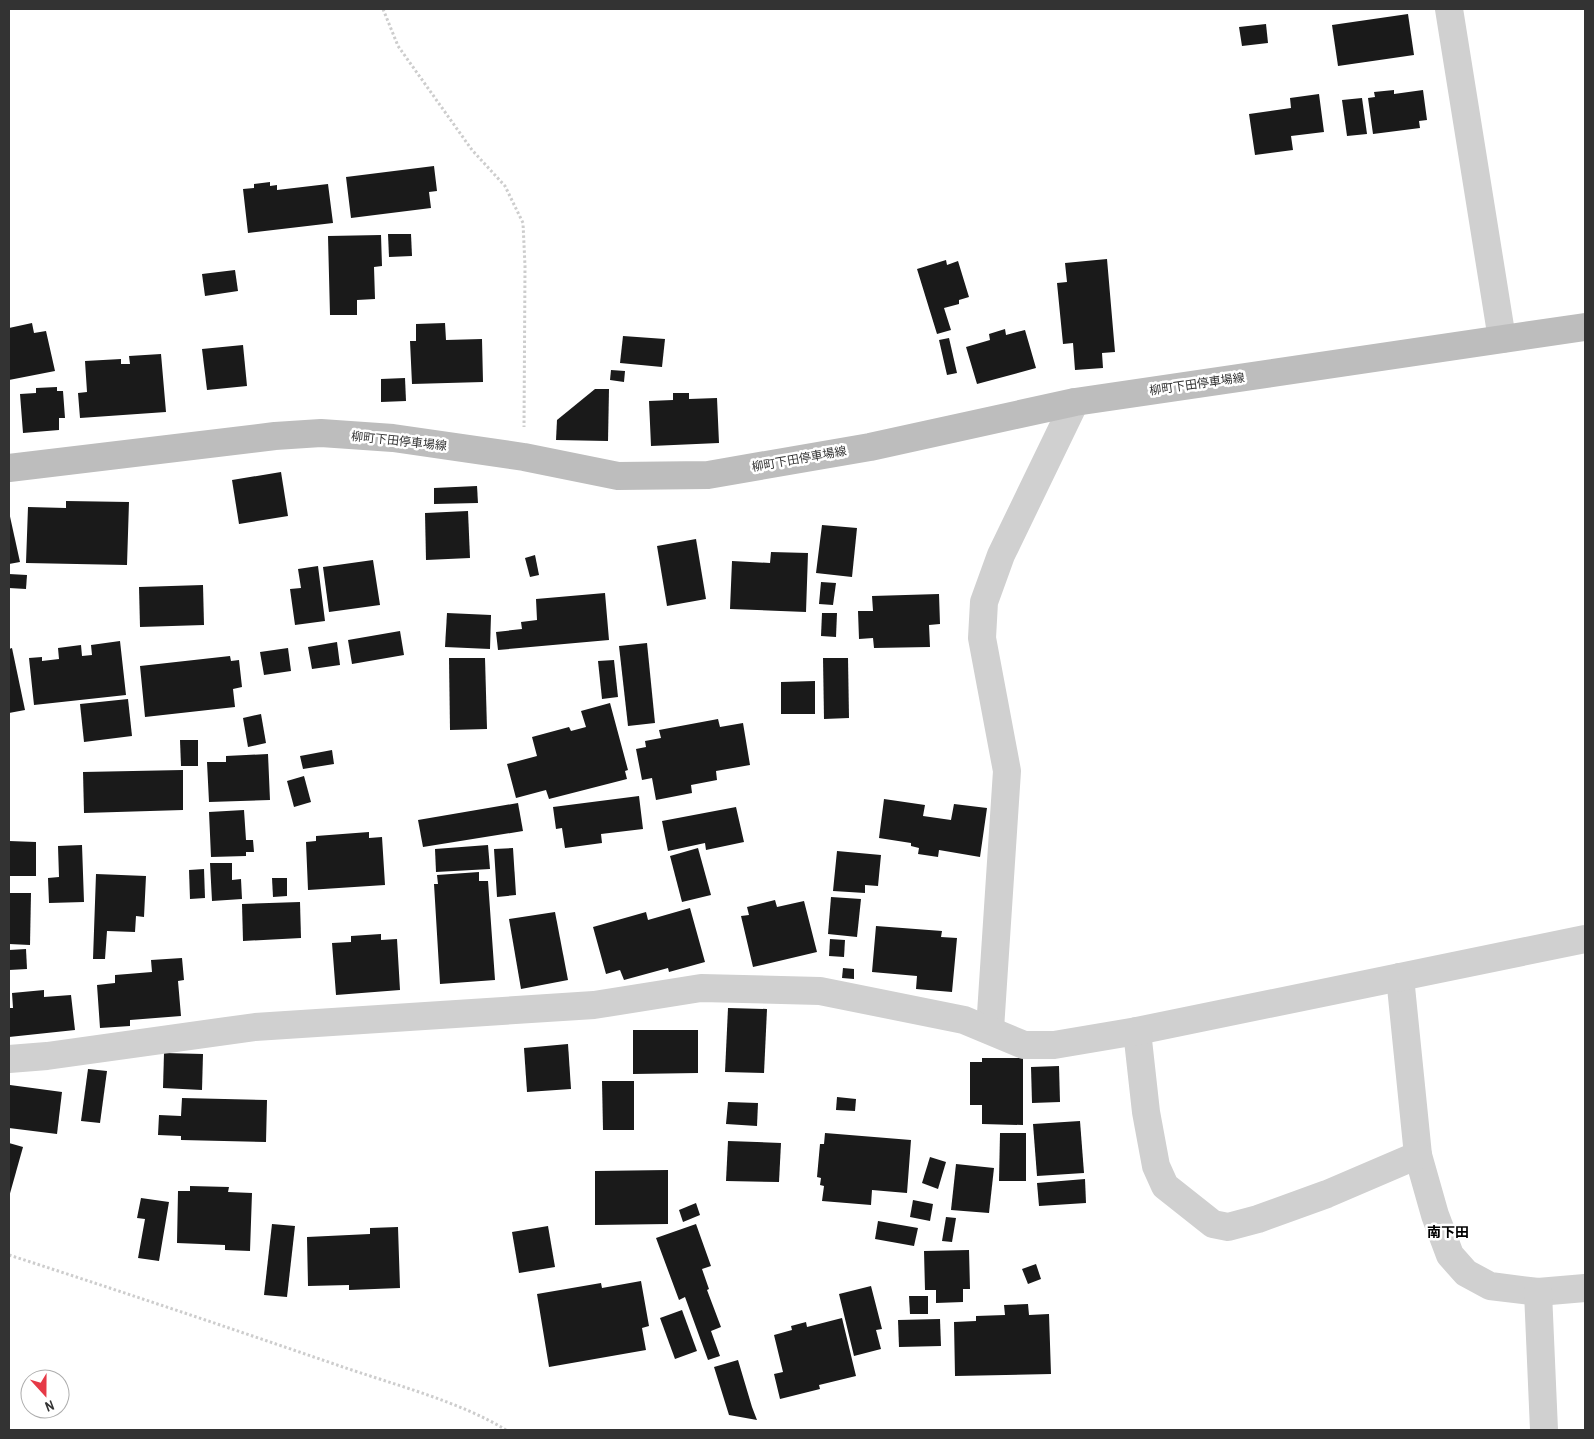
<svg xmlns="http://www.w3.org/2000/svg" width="1594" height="1439" font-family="'Archivo Narrow','Noto Sans JP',sans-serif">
<rect width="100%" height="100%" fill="#fff"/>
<!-- building -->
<g fill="#1a1a1a">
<path d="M1408,14L1414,55L1338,66L1332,25Z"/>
<path d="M1266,24L1268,43L1242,46L1239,27Z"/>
<path d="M1394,90V94L1423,90L1427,120L1419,121L1420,128L1373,134L1368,98L1375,97L1374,92Z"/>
<path d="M1319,94L1324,132L1291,136L1293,150L1255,155L1249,114L1291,108L1290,98Z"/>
<path d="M1362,98L1367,134L1347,136L1342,100Z"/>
<path d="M434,166L437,191L429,192L431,208L351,218L346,177Z"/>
<path d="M270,182V186L277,185V190L328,184L333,223L248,233L243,189L254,188V184Z"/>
<path d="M388,234H411L412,256L389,257Z"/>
<path d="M381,235L382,266L374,267L375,299L357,300V315H330L328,236Z"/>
<path d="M1107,259L1115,352L1102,353L1103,368L1075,370L1073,343L1063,344L1057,283L1067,282L1065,263Z"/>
<path d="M946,260L947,265L958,261L969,297L959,300V304L944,308L951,330L937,334L917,269Z"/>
<path d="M235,270L238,291L205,296L202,274Z"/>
<path d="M32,323L34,333L46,331L55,371L9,380V328Z"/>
<path d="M445,323L446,340L482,339L483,382L412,384L410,341H416V324Z"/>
<path d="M1005,329L1006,335L1025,330L1036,368L977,384L966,347L990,340L989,334Z"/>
<path d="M623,336L665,339L662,367L620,363Z"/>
<path d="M949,338L957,373L947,375L939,340Z"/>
<path d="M243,345L247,386L207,390L202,349Z"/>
<path d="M161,354L166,412L80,418L78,393L87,392L85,361L121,359V364H130L129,356Z"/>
<path d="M611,370L625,371L624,382L610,380Z"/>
<path d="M405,378L406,401L381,402V379Z"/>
<path d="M57,387V391H63L65,418H59V430L23,433L20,394L36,393V388Z"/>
<path d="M595,389H609L608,441L556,440L557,420Z"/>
<path d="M673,393H689V399L717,398L719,443L651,446L649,401L673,400Z"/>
<path d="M281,472L288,516L239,524L232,480Z"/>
<path d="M477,486L478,503L434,504V488Z"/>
<path d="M66,501L129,502L127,565L26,563L28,507L66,508Z"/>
<path d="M468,511L470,558L426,560L425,513Z"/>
<path d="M9,512L20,562L9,564Z"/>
<path d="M822,525L857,528L852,577L816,573Z"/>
<path d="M696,539L706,599L667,606L657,546Z"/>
<path d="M771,552L808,553L806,612L730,609L732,561L770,563Z"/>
<path d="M535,555L539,575L530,577L525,558Z"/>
<path d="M373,560L380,605L329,612L323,567Z"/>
<path d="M318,566L325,621L295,625L290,589L301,588L298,569Z"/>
<path d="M9,574L27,575L26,589L9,588Z"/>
<path d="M821,582L836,583L833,605L819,604Z"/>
<path d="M203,585L204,625L140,627L139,587Z"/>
<path d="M605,593L609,640L498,650L496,632L522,629L521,622L537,620L536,599Z"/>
<path d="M939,594L940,624L929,625L930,647L874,648L873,638L859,639L858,611H873L872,596Z"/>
<path d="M447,613L491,615L490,649L445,647Z"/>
<path d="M822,613H837L836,637L821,636Z"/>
<path d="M400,631L404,655L352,664L348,640Z"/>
<path d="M120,641L126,695L34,705L29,658L42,657V661L59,659L58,648L81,645L82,656L92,655L91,645Z"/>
<path d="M337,642L340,665L312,669L308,647Z"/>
<path d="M647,643L655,723L628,726L619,646Z"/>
<path d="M12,648L25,710L9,713V649Z"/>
<path d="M288,648L291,671L264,675L260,652Z"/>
<path d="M230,656L231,661L239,660L242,687L233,689L235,707L145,717L140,666Z"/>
<path d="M449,658H485L487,729L450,730Z"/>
<path d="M823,658H848L849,718L824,719Z"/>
<path d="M614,660L618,697L602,699L598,661Z"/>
<path d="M815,681V714H781V682Z"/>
<path d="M128,699L132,736L84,742L80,704Z"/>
<path d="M610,703L628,770L625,771L627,779L549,799L546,790L516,798L507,764L537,756L532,737L569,727L571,731L586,727L581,711Z"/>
<path d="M261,714L266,743L248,747L243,718Z"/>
<path d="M718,719L720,727L743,723L750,765L716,771L717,780L691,785L692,793L656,800L652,778L642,780L636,749L646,747L645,741L661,738L659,730Z"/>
<path d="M180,740H198V766H181Z"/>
<path d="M332,750L334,764L303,769L300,756Z"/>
<path d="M268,754L270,800L209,802L207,762H226V756Z"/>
<path d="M183,770V810L84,813L83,772Z"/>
<path d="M304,776L311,802L294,807L287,781Z"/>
<path d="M639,796L643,829L601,834L602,843L565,848L562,828L556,829L553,807Z"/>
<path d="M884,799L925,805L923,816L951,820L954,804L987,808L980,857L939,850L938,857L918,854L919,848L911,846V843L879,838Z"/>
<path d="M518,803L523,831L423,847L418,820Z"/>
<path d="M736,807L744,842L706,850L705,843L668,851L662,821Z"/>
<path d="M244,810L246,840H253L254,852H246V856L211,857L209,812Z"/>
<path d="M369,832V838L382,837L385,885L308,890L306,842L316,841V836Z"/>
<path d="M9,841L36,842V876H9Z"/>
<path d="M82,845L84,902L49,903L48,878L59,877L58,846Z"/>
<path d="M488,845L490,869L436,872L435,849Z"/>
<path d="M513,848L516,895L497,897L494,849Z"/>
<path d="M698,848L711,895L682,902L670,856Z"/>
<path d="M837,851L881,855L878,886L865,885V893L833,891Z"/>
<path d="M210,863H232V880L241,879L242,899L212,901Z"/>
<path d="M204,869L205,898L190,899L189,870Z"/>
<path d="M479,872V881H488L495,980L440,984L434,884H438L437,875Z"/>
<path d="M96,874L146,876L144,917L136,916L135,932L107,931L105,959H93Z"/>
<path d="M272,878H287V896L273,897Z"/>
<path d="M9,893H31L30,945L9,944Z"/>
<path d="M831,897L861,899L857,937L828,934Z"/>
<path d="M775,900L777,907L804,901L817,952L753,967L741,916L749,915L747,907Z"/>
<path d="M300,902L301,938L243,941L242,904Z"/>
<path d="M690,908L705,962L669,972L668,968L624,980L620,970L606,974L593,927L646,912L648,920Z"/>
<path d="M555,912L568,980L521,989L509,919Z"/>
<path d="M876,926L942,931L941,937L957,938L952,992L916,989L917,976L872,972Z"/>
<path d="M381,934V940L397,939L400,990L336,995L332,943L351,942V936Z"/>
<path d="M830,939L845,940L844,957L829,956Z"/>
<path d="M26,949L27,969L9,970V950Z"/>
<path d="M182,958L184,980L178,981L181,1016L130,1020V1026L100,1028L97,985L115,983V975L152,972L151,960Z"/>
<path d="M843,968L854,969V979L842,978Z"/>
<path d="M44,990V997L71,995L75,1030L9,1037V1008H13L12,993Z"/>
<path d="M728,1008L767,1009L764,1073L725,1072Z"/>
<path d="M633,1030H698V1073L633,1074Z"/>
<path d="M568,1044L571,1089L527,1092L524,1048Z"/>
<path d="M164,1053L203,1054L202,1090L163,1088Z"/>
<path d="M982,1058H1023V1125L982,1124V1105H970V1062H982Z"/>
<path d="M1059,1066L1060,1102L1032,1103L1031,1067Z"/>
<path d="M88,1069L107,1071L100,1123L81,1121Z"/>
<path d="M602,1081H634V1130H603Z"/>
<path d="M10,1085L62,1092L57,1134L9,1128Z"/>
<path d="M837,1097L856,1099L855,1111L836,1110Z"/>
<path d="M182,1098L267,1100L266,1142L181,1140V1136L158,1135L159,1115L181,1116Z"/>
<path d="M728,1102L758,1103L757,1126L726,1124Z"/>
<path d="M1080,1121L1084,1173L1037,1176L1033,1124Z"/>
<path d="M825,1133L911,1140L907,1193L872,1190L871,1205L822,1201L824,1186L820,1185L821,1178L817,1177L820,1144H824Z"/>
<path d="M1000,1133H1026V1181H999Z"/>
<path d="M728,1141L781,1143L779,1182L726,1181Z"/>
<path d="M9,1143L23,1147L9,1197Z"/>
<path d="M930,1157L946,1162L938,1189L922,1183Z"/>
<path d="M956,1164L994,1168L989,1213L951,1210Z"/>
<path d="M668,1170V1224L595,1225V1171Z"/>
<path d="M1085,1179L1086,1203L1039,1206L1037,1183Z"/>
<path d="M190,1186L229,1187L228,1192L252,1193L250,1251L225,1250V1245L177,1243L178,1191H190Z"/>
<path d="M141,1198L169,1202L159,1261L138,1258L145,1219L137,1218Z"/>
<path d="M913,1200L933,1204L930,1221L910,1217Z"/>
<path d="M696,1203L700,1215L683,1222L679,1210Z"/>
<path d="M946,1217L956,1218L952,1242L942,1241Z"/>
<path d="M878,1221L918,1228L914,1246L875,1239Z"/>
<path d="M272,1224L295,1226L287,1297L264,1295Z"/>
<path d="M696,1224L711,1266L702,1269L709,1289L707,1290L721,1327L711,1331L720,1356L708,1360L685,1297L679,1300L656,1238Z"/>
<path d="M548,1226L555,1267L519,1273L512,1232Z"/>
<path d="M398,1227L400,1288L349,1290V1285L308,1286L307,1237L370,1234V1228Z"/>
<path d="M969,1250L970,1289H963V1302L936,1303V1290H925L924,1251Z"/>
<path d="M1036,1264L1041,1279L1028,1284L1022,1269Z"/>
<path d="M641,1281L649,1326L642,1328L646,1350L549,1367L537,1294L601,1283L602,1288Z"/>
<path d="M871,1286L882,1329L876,1330L881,1349L854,1356L839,1294Z"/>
<path d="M909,1296H928V1314H910Z"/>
<path d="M1028,1304L1029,1315L1049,1314L1051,1374L955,1376L954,1322L976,1321V1316L1005,1315L1004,1305Z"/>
<path d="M682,1310L697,1351L675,1359L660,1318Z"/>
<path d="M842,1318L856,1376L819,1385L820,1389L780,1399L774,1374L783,1372L774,1335L792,1330L791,1326L806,1322L807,1327Z"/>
<path d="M940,1319L941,1346L899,1347L898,1320Z"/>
<path d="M738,1360L752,1407L757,1420L729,1415L714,1367Z"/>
</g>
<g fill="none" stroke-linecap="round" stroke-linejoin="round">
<!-- path -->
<g stroke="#cdcdcd" stroke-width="3" stroke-dasharray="2.5 2.5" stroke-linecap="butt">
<path d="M383,9L398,46L472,150L505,186L523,223L525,266L524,427"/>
<path d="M9,1255C120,1291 230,1328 340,1366C392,1384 461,1402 506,1430"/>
</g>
<!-- minor -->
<g stroke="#d0d0d0" stroke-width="28">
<path d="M1449,9L1502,339"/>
<path d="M1400,977L1418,1155L1435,1215L1450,1255L1466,1273L1490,1286L1538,1292L1585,1288"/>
<path d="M990,1029L1007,771L982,638L984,602L1001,555L1075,402"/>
<path d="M1137,1031L1146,1112L1156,1166L1165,1186L1213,1224L1228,1227L1258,1219L1327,1194L1418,1155"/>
<path d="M9,1059L47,1056L255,1027L594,1005L701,988L820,991L964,1020L1024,1045H1054L1137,1031L1585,939"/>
<path d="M1538,1292L1544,1430"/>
</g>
<!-- secondary -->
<path stroke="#bdbdbd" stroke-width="28" d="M9,468L275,436L321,433L393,438L524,457L618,476L708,475L870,447L1075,402L1585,327"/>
</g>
<g text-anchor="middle" stroke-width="5" stroke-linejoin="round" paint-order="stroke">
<!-- street labels -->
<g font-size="12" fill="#333" stroke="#fff">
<text transform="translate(1197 384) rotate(-8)" y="4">柳町下田停車場線</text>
<text transform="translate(399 441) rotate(6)" y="4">柳町下田停車場線</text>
<text transform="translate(799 459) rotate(-10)" y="4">柳町下田停車場線</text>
</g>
<!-- neighbourhood labels -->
<g font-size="14" font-weight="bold" fill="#000" stroke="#fff">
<text x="1448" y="1237">南下田</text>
</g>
</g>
<!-- border -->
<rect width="1594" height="1439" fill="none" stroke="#333333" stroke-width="20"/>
<!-- north arrow -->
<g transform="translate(45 1394) rotate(159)"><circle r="24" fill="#ffffff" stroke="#adadad"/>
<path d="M0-4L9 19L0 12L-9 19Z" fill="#e63946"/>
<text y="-8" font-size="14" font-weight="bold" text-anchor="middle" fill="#333333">N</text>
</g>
</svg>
